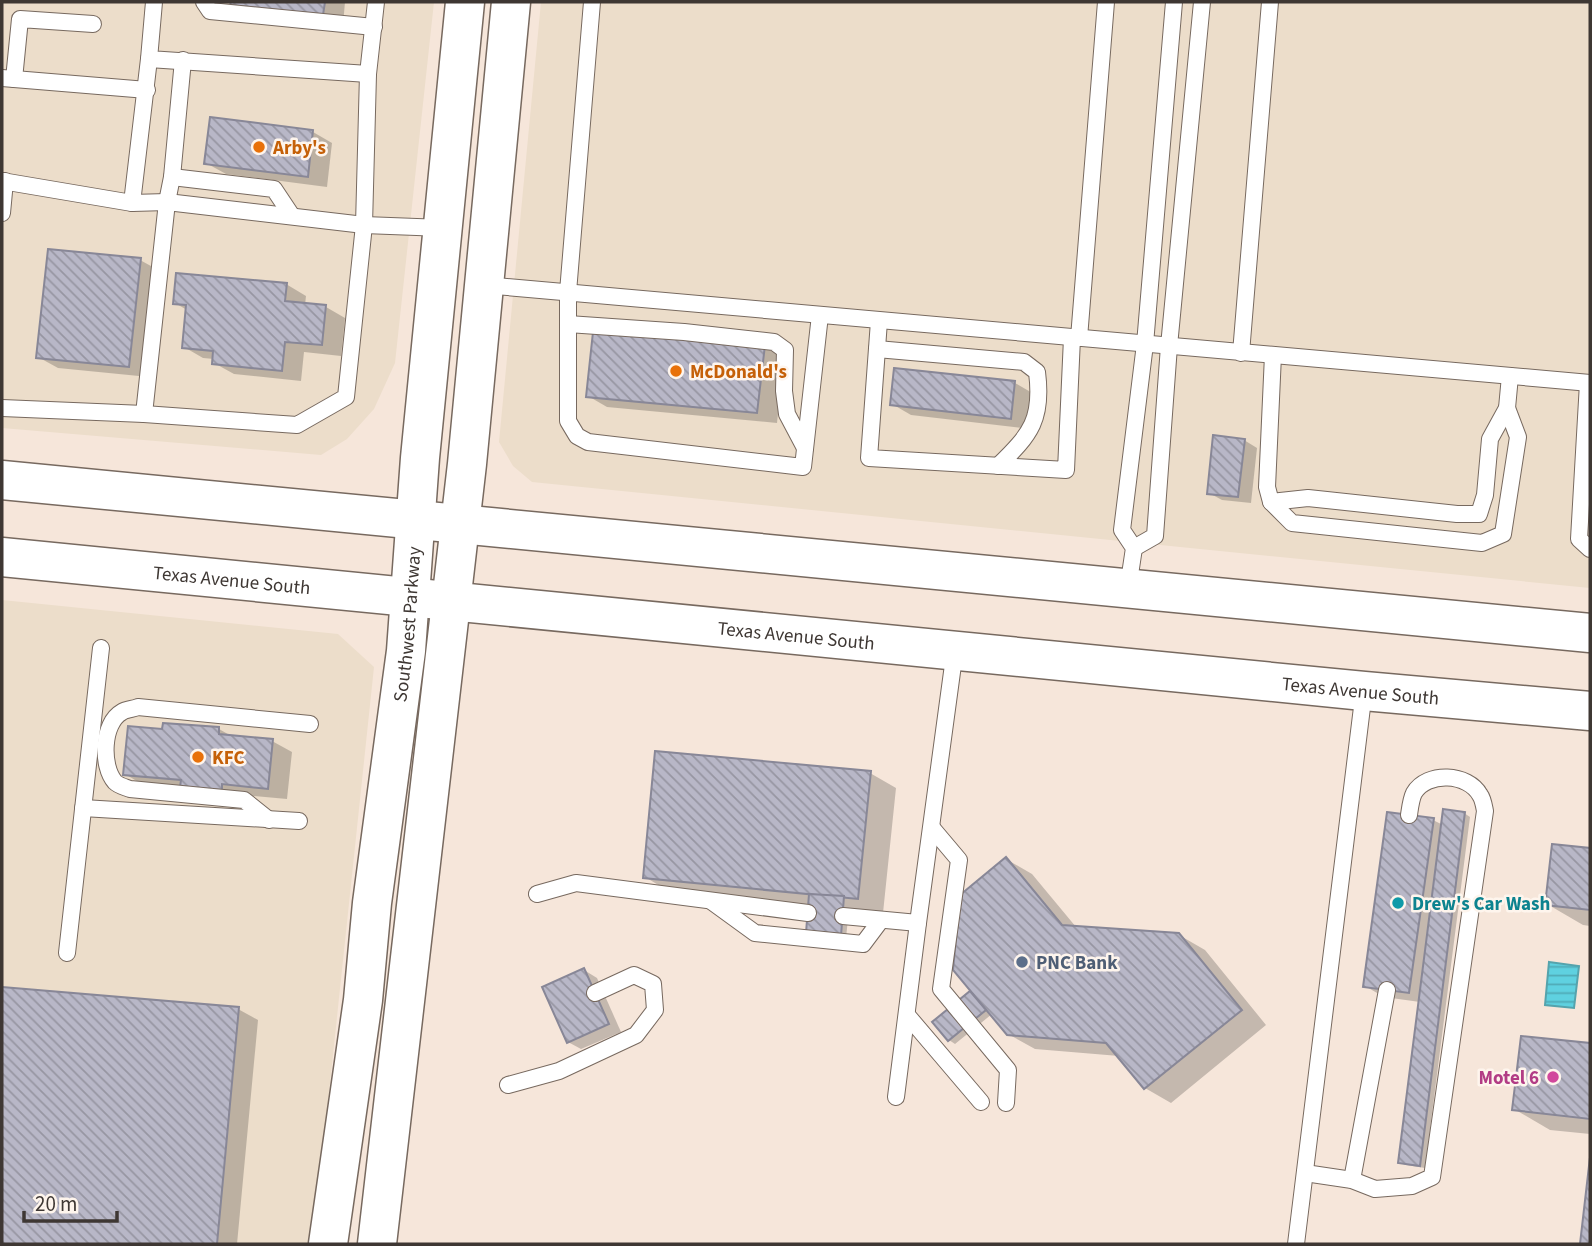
<svg xmlns="http://www.w3.org/2000/svg" width="1592" height="1246" font-family="'Source Sans 3',sans-serif">
<defs>
<pattern id="water-rules" width="6" height="5" patternUnits="userSpaceOnUse" patternTransform="scale(1.75)"><rect width="6" height="5" fill="#5fd1e0"/><path d="M0 2.5h6" fill="none" stroke="#50aab6"/></pattern>
<pattern id="building-back-hatch" width="6" height="6" patternUnits="userSpaceOnUse" patternTransform="scale(1.75)"><rect width="6" height="6" fill="#b8b7c7"/><path d="M-1 5l2 2M0 0l6 6M5-1l2 2" fill="none" stroke="#9796a2"/></pattern>
</defs>
<rect width="100%" height="100%" fill="#f6e6da"/>
<!-- commercial -->
<g fill="#ecddca">
<path d="M2,2H434L395,363L374,409L347,439L321,455L2,428Z"/>
<path d="M541,2H1590V588L532,482L513,466L499,442Z"/>
<path d="M2,600L338,634L374,667L313,1244H2Z"/>
</g>
<!-- water -->
<path fill="url(#water-rules)" stroke="#55a3ac" stroke-width="2" d="M1549,962L1579,966L1574,1008L1545,1005Z"/>
<!-- shadow -->
<g fill="#0003">
<path d="M232,2H345L343,25L232,4Z"/>
<path d="M212,119L313,132L332,143L327,187L226,174L206,163Z"/>
<path d="M140,260L160,271L149,377L58,368L38,357Z"/>
<path d="M286,284L306,296L305,305L326,307L345,318L341,356L304,352L301,381L234,374L214,363V359L203,358L184,347L187,310L175,303Z"/>
<path d="M765,347L784,358L777,423L607,407L588,396Z"/>
<path d="M896,370L1015,383L1034,394L1030,429L911,415L892,404Z"/>
<path d="M1244,440L1257,448L1251,503L1222,500L1209,493Z"/>
<path d="M219,729L233,737L272,741L292,752L287,799L145,786L125,774L164,731Z"/>
<path d="M870,773L896,788L883,913L849,909L846,938L814,935L810,906L670,892L645,877Z"/>
<path d="M1464,813L1470,817L1425,1168L1406,1165L1400,1162L1420,1002L1384,997L1365,986L1433,820L1443,825Z"/>
<path d="M1553,846L1590,850V926L1583,925L1547,904Z"/>
<path d="M1006,859L1032,874L1076,927L1179,935L1205,950L1266,1025L1171,1103L1145,1088L1119,1056L1035,1049L1008,1034L992,1014L955,1044L949,1040L935,1022L973,991Z"/>
<path d="M584,970L597,978L621,1032L581,1049L568,1042Z"/>
<path d="M2,988L238,1009L258,1020L237,1244H2Z"/>
<path d="M1523,1038L1590,1045V1134L1550,1130L1514,1109Z"/>
</g>
<!-- building -->
<g fill="url(#building-back-hatch)" stroke="#888797" stroke-width="2">
<path d="M231,2H325L323,15L230,5Z"/>
<path d="M210,117L313,130L308,177L204,164Z"/>
<path d="M48,249L141,258L129,367L36,358Z"/>
<path d="M176,273L287,283L285,301L326,305L322,345L285,342L282,371L212,364L213,351L182,348L186,305L173,304Z"/>
<path d="M593,332L765,345L757,413L586,397Z"/>
<path d="M894,368L1015,381L1011,419L890,405Z"/>
<path d="M1213,435L1245,439L1238,497L1207,494Z"/>
<path d="M163,723L219,727V734L273,739L268,789L222,784V790L180,787L181,780L123,775L128,726L162,729Z"/>
<path d="M655,751L871,771L858,899L643,878Z"/>
<path d="M1443,809L1465,812L1420,1166L1398,1163Z"/>
<path d="M1387,812L1434,818L1409,993L1363,987Z"/>
<path d="M1552,844L1590,848V910L1545,905Z"/>
<path d="M1006,857L1062,925L1179,933L1242,1010L1144,1089L1106,1043L1007,1035L953,970L960,895Z"/>
<path d="M809,894L844,896L841,936L806,933Z"/>
<path d="M584,968L609,1024L567,1043L542,987Z"/>
<path d="M2,987L239,1007L217,1244H2Z"/>
<path d="M970,991L986,1010L948,1041L932,1022Z"/>
<path d="M1521,1036L1590,1043V1119L1512,1110Z"/>
<path d="M1590,1157V1244H1580Z"/>
</g>
<g fill="none" stroke-linecap="round" stroke-linejoin="round">
<defs>
<g id="lane">
<path d="M154,2L149,59L368,74"/>
<path d="M204,2L210,11L374,27"/>
<path d="M592,2L568,292V421L577,436L588,442L803,467L820,315"/>
<path d="M2,78L147,90"/>
<path d="M14,79L20,19L93,24"/>
<path d="M172,177L274,189L292,216"/>
<path d="M2,181L132,203L167,202L364,225L443,228"/>
<path d="M132,203L149,59"/>
<path d="M2,213L5,181"/>
<path d="M484,285L1590,383"/>
<path d="M879,321L869,458L1066,470L1072,338"/>
<path d="M568,324L684,332L774,342L785,350L784,391L787,414L805,448"/>
<path d="M1079,338L1106,2"/>
<path d="M877,349L1024,362L1037,372C1043,419 1031,434 998,466"/>
<path d="M1241,353L1270,2"/>
<path d="M1273,355L1267,487L1271,502L1292,523L1482,543L1503,534L1518,437L1507,408"/>
<path d="M1588,383L1579,539L1590,549"/>
<path d="M2,408L144,414L167,202L172,177L183,60"/>
<path d="M144,414L297,425L346,397L364,225L368,74L376,2"/>
<path d="M1271,502L1308,498L1457,514H1479L1485,495L1490,439L1507,408L1510,376"/>
<path d="M1134,548L1155,536L1169,346L1202,2"/>
<path d="M1128,588L1134,548L1122,530L1145,344L1174,2"/>
<path d="M83,808L299,821"/>
<path d="M269,820L244,800L130,789C125,787 119,786 115,782C101,766 102,723 122,712C126,709 134,709 138,707L310,724"/>
<path d="M932,828L959,860L941,989L1008,1070L1006,1103"/>
<path d="M537,894L576,883L808,913"/>
<path d="M711,901L755,933L863,944L881,920"/>
<path d="M843,916L918,923"/>
<path d="M67,953L101,648"/>
<path d="M907,1015L981,1102"/>
<path d="M508,1085L559,1071L636,1035L655,1010L653,984L634,975L595,993"/>
<path d="M896,1097L918,923L955,650"/>
<path d="M1305,1173L1352,1180L1375,1189L1412,1186L1432,1177L1485,811C1484,806 1483,799 1480,795C1468,773 1427,771 1414,793C1411,799 1410,808 1409,815"/>
<path d="M1352,1180L1387,990"/>
<path d="M1296,1244L1364,691"/>
</g>
<g id="secondary">
<path id="s1" d="M328,1244L363,1000L372,903L406,651L420,458L465,2"/>
<path d="M377,1244L467,464L511,2"/>
</g>
<g id="primary">
<path d="M2,480L1590,633"/>
<path id="s2" d="M2,557L1364,691L1590,711"/>
</g>
</defs>
<!-- lane casing -->
<use href="#lane" stroke="#77695f" stroke-width="18"/>
<!-- secondary casing -->
<use href="#secondary" stroke="#77695f" stroke-width="41"/>
<!-- primary casing -->
<use href="#primary" stroke="#77695f" stroke-width="41"/>
<!-- lane -->
<use href="#lane" stroke="#fff" stroke-width="16"/>
<!-- secondary -->
<use href="#secondary" stroke="#fff" stroke-width="38"/>
<!-- primary -->
<use href="#primary" stroke="#fff" stroke-width="38"/>
</g>
<!-- markers -->
<g fill="#e8710a" stroke="#fef5ed" stroke-width="2.5">
<circle cx="259" cy="147" r="7"/>
<circle cx="676" cy="371" r="7"/>
<circle cx="198" cy="757" r="7"/>
</g>
<circle fill="#0f9aa8" stroke="#fef5ed" stroke-width="2.5" cx="1398" cy="903" r="7"/>
<circle fill="#5c6f8a" stroke="#fef5ed" stroke-width="2.5" cx="1022" cy="962" r="7"/>
<circle fill="#d1479c" stroke="#fef5ed" stroke-width="2.5" cx="1553" cy="1077" r="7"/>
<g text-anchor="middle" stroke-width="5" stroke-linejoin="round" paint-order="stroke">
<!-- food labels -->
<g font-size="19" font-weight="bold" fill="#c56008" stroke="#fef5ed" text-anchor="start">
<text x="273" y="154">Arby's</text>
<text x="690" y="378">McDonald's</text>
<text x="212" y="764">KFC</text>
</g>
<!-- street labels -->
<g font-size="19" fill="#3e3733" stroke="#fef5ed">
<text dy="7" stroke="none"><textPath href="#s2" startOffset="231">Texas Avenue South</textPath></text>
<text dy="7" stroke="none"><textPath href="#s1" startOffset="625">Southwest Parkway</textPath></text>
<text dy="7" stroke="none"><textPath href="#s2" startOffset="798">Texas Avenue South</textPath></text>
<text dy="7" stroke="none"><textPath href="#s2" startOffset="1365">Texas Avenue South</textPath></text>
</g>
<!-- culture labels -->
<g font-size="19" font-weight="bold" fill="#0d838f" stroke="#fef5ed" text-anchor="start">
<text x="1412" y="910">Drew's Car Wash</text>
</g>
<!-- service labels -->
<g font-size="19" font-weight="bold" fill="#4e5e75" stroke="#fef5ed" text-anchor="start">
<text x="1036" y="969">PNC Bank</text>
</g>
<!-- hotel labels -->
<g font-size="19" font-weight="bold" fill="#b23c85" stroke="#fef5ed" text-anchor="end">
<text x="1539" y="1084">Motel 6</text>
</g>
</g>
<!-- border -->
<rect width="1592" height="1246" fill="none" stroke="#3e3733" stroke-width="7"/>
<!-- scale -->
<path d="M24 1211v10h93v-10" fill="none" stroke="#3e3733" stroke-width="3.5"/>
<text x="35" y="1211" font-size="21" fill="#3e3733" stroke="#fef5ed" stroke-width="5" paint-order="stroke">20 m</text>
</svg>
